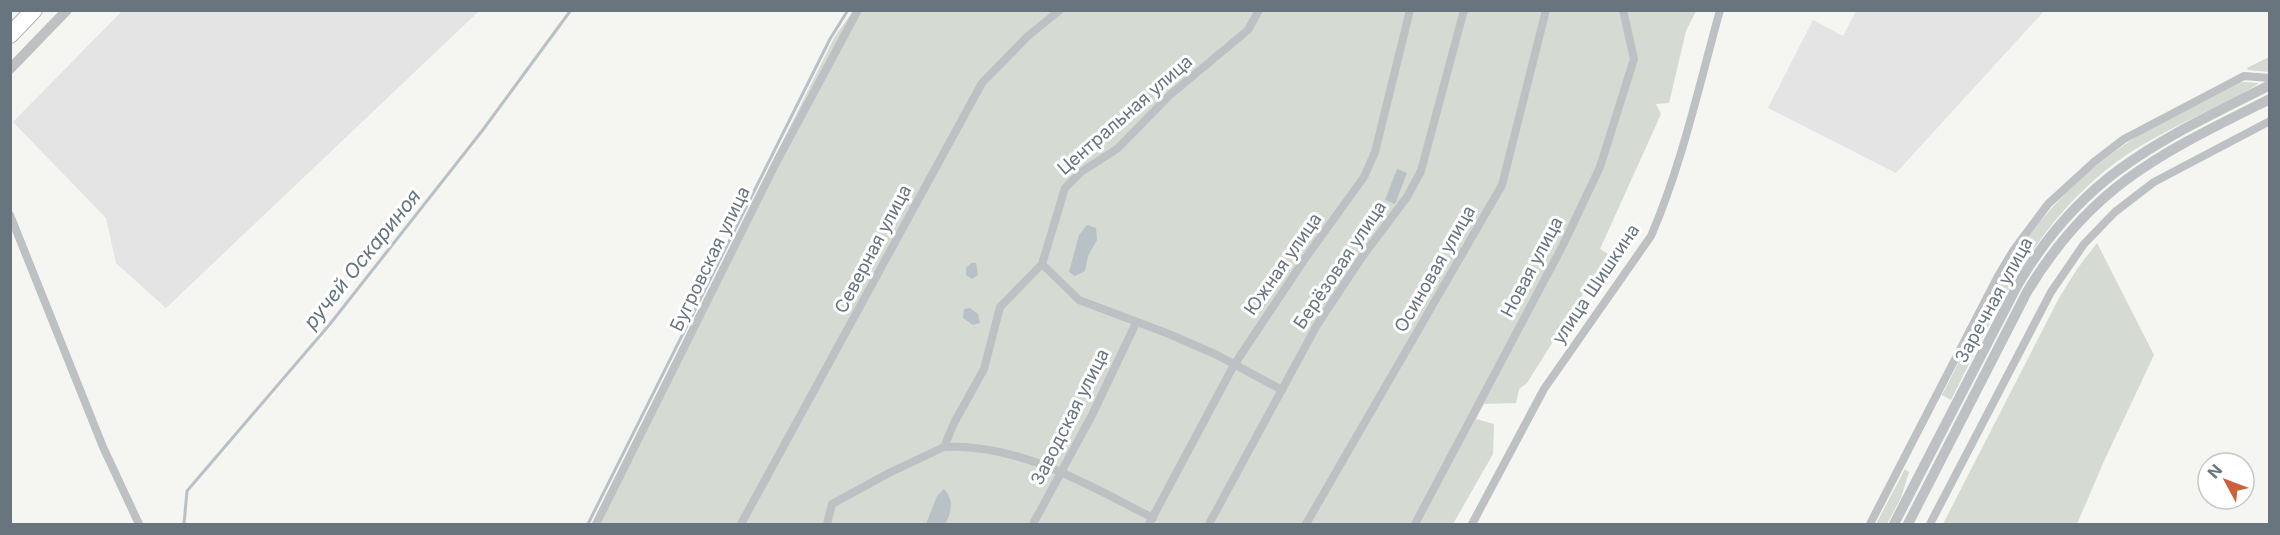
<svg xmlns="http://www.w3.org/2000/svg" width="2280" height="535" font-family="Inter,sans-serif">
<rect width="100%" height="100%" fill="#f5f5f2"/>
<!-- built -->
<g fill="#e3e4e3">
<path d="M122,11V10L479,11L166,308L116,263L106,218L13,122Z"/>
<path d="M1856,11V10L2044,11L1896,173L1768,108L1813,20L1843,36Z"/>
</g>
<!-- green -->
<g fill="#d5dad2">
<path d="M853,11H1696L1686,31L1669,103L1656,104L1661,114L1600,249L1608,254L1527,383L1519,389L1516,403L1484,404L1476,419L1494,424L1493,454L1453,524H593L834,38Z"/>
<path d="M2269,57V72L2248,70L2247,68Z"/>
<path d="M2242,82L2259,83C2247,92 2232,98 2219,105C2189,120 2159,134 2131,152C2039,212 1999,306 1951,400L1942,395C1967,348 1988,298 2017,254C2069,171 2154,119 2242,82Z"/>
<path d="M2097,243L2154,355L2104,461L2077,524H1943L2059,298L2077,269Z"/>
<path d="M1905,469L1909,472L1901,498L1887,524H1876Z"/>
</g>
<!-- water -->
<g fill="#b8c1c5">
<path d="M1397,169L1407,173L1395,204L1385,200Z"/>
<path d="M1087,225L1096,228L1097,240L1088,256L1085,271L1075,276L1069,272L1079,235Z"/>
<path d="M971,263H976L978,275L972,279L966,275V268Z"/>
<path d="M970,308L978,314L980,323L973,325L963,318L964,309Z"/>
<path d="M944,489C954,500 952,512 945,524H926L937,496Z"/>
</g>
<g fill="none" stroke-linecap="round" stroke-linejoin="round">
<!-- stream -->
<g stroke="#b8c1c5" stroke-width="3">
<path d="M184,524L187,491L330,324L482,131L571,10"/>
<path d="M588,524L830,39L848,10"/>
</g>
<defs>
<path id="motorway" d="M10,35L34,10"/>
</defs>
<!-- motorway casing -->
<use href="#motorway" stroke="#b1b4b6" stroke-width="18"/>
<!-- minor -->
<g stroke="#bdc1c3" stroke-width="8">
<path d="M10,215L103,447L139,524"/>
<path d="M1042,264L1079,300L1169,334L1217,355L1282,390"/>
<path d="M944,447C1019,443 1088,485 1153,518"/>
<path d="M596,524L777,161L858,10"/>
<path d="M741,524L982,83L1028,36L1060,10"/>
<path d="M827,524L832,504L889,473L944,447L954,423L984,369L1000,307L1042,264L1065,188L1081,172L1117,149L1170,95L1248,30L1259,10"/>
<path d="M1033,524L1092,415L1136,323"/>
<path d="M1149,524L1234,365L1304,260L1364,177L1375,152L1410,10"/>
<path d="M1209,524L1317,325L1362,257L1407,197L1421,171L1464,10"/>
<path d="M1306,524L1502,185L1546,10"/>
<path d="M1415,524L1563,245L1600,167L1634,59L1623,10"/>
<path d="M1472,524L1544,389L1651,236C1682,164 1699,86 1720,10"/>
<path d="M1870,524L1998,276L2013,251L2048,204L2094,162L2124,139L2244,76L2270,78"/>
<path d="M1930,524L2051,292L2084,244L2115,212L2154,182L2270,121"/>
</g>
<!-- tertiary -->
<g stroke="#bdc1c3" stroke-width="10">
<path d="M10,69L67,10"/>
<path d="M1894,524L2017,286C2082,174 2159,141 2270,85"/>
<path d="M1908,524L2027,292C2091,185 2162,153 2270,99"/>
</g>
<!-- motorway -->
<use href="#motorway" stroke="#fff" stroke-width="16"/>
</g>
<g text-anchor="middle" stroke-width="6" stroke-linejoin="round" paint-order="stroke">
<!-- street labels -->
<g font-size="18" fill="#68757f" stroke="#fff">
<text transform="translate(1125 115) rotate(-41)" y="6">Центральная улица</text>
<text transform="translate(873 249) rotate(-62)" y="6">Северная улица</text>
<text transform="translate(710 259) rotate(-64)" y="6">Бугровская улица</text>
<text transform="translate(1283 264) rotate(-55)" y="6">Южная улица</text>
<text transform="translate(1340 265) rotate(-56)" y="6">Берёзовая улица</text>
<text transform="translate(1532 267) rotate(-62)" y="6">Новая улица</text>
<text transform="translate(1435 269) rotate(-60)" y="6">Осиновая улица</text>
<text transform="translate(1596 284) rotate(-56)" y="6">улица Шишкина</text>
<text transform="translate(1994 300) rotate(-61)" y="6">Заречная улица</text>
<text transform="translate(1070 417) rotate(-63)" y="6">Заводская улица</text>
</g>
<!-- water labels -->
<g font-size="20" font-style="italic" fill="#64757c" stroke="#fff">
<text transform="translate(362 259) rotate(-51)" y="7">ручей Оскариноя</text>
</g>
</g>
<!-- border -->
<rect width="2280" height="535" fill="none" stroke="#68757f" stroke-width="24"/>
<!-- north arrow -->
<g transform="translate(2226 481) rotate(311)"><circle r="28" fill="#ffffff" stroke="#c3c8cc" stroke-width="1.5"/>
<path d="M0-4.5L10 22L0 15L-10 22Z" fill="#cc613c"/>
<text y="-9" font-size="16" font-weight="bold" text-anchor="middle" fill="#68757f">N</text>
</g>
</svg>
